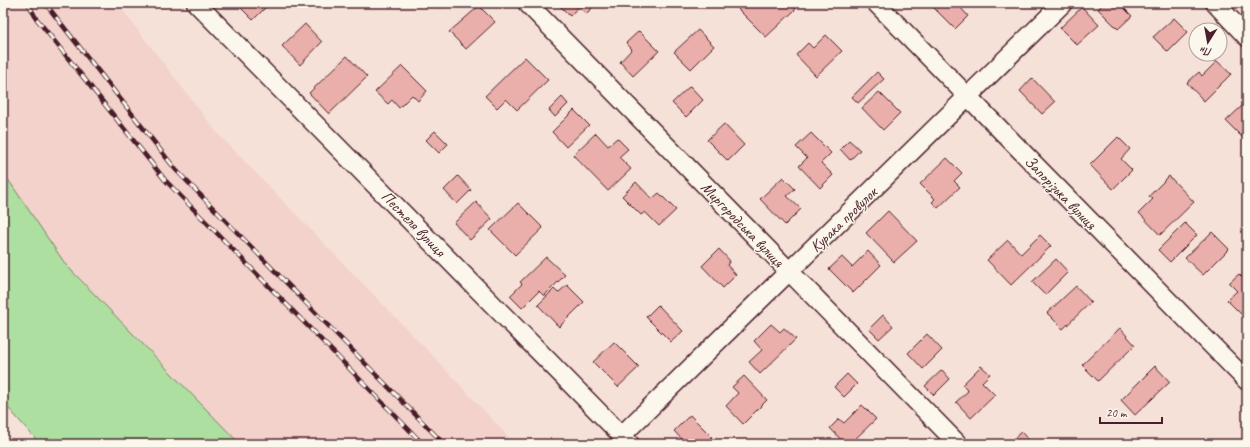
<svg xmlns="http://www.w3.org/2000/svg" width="1250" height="447" font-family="Caveat,sans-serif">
<rect width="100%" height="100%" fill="#f6e1d8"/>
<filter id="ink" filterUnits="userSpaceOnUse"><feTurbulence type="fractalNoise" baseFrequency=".025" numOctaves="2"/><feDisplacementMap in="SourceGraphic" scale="8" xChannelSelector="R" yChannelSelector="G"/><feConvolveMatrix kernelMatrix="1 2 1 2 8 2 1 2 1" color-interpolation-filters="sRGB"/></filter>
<g filter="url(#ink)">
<!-- built -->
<path fill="#f2d2ca" d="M3,3H117L218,134L431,354L515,444H240L66,265L3,172Z"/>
<!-- green -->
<path fill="#acdfa0" stroke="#7b7f66" d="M3,172L66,265L240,444H40L3,402Z"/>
<!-- building -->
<g fill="#eaafaa" stroke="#4a1f2b">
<path d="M236,3H270L253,20Z"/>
<path d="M436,3H446L441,8Z"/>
<path d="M557,3H597L586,14L579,6L570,16Z"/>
<path d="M741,3H790L796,9L766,37L736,7Z"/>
<path d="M929,3H967L961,8L968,16L955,29Z"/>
<path d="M1104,3H1119L1132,16L1118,29L1098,9Z"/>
<path d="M479,6L495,22L466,49L449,32Z"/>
<path d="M1082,7L1099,25L1077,45L1060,28Z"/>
<path d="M1174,18L1188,32L1168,52L1153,37Z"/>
<path d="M305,24L322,42L300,65L282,46Z"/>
<path d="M698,30L714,46L691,69L674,52Z"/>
<path d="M639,31L659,51L633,76L620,62L632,49L626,43Z"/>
<path d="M826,35L842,51L816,76L796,55L808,43L813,48Z"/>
<path d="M347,56L367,77L329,114L309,93Z"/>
<path d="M525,57L548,80L517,110L506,99L497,108L485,96Z"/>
<path d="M1217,61L1231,74L1204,101L1187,83L1199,72L1202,76Z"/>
<path d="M402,66L427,91L418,101L412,95L399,108L392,100L388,104L375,92Z"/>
<path d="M877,72L884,79L858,103L852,97Z"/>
<path d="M1032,78L1055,102L1042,114L1020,91Z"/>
<path d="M690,86L703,100L686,117L672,103Z"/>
<path d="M879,92L900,113L883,130L862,108Z"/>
<path d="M562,97L568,104L555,117L549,110Z"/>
<path d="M1243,105L1247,109V142L1226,121Z"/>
<path d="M574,110L589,125L566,147L552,132Z"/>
<path d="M724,124L744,145L728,161L707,140Z"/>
<path d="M435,131L448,144L439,153L426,140Z"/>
<path d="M596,133L608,146L617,138L628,149L619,157L631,169L608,191L573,155Z"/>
<path d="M811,133L831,153L821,163L833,175L820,188L799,166L807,158L796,147Z"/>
<path d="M1118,137L1130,149L1121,159L1132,170L1113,189L1090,165Z"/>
<path d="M849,140L860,150L850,160L840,149Z"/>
<path d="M947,158L962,173L954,181L960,187L938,208L932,202L935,199L920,184Z"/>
<path d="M458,176L471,190L457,204L444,190Z"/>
<path d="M1169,176L1194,202L1160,235L1139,213L1153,199L1149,196Z"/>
<path d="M783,177L795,189L787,196L801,209L785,225L760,199Z"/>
<path d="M636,182L652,199L659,193L676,210L659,226L645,212L641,215L622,196Z"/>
<path d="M476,202L492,219L470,240L454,223Z"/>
<path d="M518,203L543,228L515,255L490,230Z"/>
<path d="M888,211L917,241L894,262L866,233Z"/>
<path d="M1185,223L1197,235L1170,262L1158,250Z"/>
<path d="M1212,232L1229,249L1203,275L1185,258Z"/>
<path d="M1040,235L1051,246L1011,285L987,260L1008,240L1021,254Z"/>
<path d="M719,249L730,261L727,265L736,275L723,288L702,266Z"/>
<path d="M868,251L881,265L853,293L829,269L842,257L852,267Z"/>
<path d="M546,257L565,275L544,296L539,291L522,308L510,296L522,284L520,282Z"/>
<path d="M1056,259L1068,272L1045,295L1032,282Z"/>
<path d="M1239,274L1247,282V313L1243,316L1227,300L1237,291L1229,283Z"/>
<path d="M567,285L584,302L559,327L538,305L554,289L558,293Z"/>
<path d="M1076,286L1091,302L1063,329L1047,313Z"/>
<path d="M658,305L683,331L671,342L646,317Z"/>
<path d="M883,315L893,326L879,339L869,329Z"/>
<path d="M771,324L780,332L784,328L796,339L760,374L749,362L762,350L754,341Z"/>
<path d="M1120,328L1135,345L1098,381L1082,365Z"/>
<path d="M927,334L942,350L923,369L908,353Z"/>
<path d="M614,342L639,367L618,387L593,362Z"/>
<path d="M981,366L990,374L982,382L995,395L971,418L956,402L968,391L962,385Z"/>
<path d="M1155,366L1170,382L1135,415L1121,400Z"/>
<path d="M942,370L950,379L934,395L925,386Z"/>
<path d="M847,374L857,384L844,397L834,387Z"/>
<path d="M744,376L767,400L743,424L726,406L738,393L732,387Z"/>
<path d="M862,405L876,419L850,444H845L830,428L839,419L844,423Z"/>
<path d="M690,415L712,437L705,444H686L674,431Z"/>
<path d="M1021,432L1031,442L1028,444H1008Z"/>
</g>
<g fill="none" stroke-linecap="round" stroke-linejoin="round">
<defs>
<g id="street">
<path d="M196,3L630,444"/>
<path d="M527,3L958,444"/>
<path d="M876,3L1247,381"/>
<path d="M1215,3L1247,37"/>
<path d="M622,435L1063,3"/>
</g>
</defs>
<!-- street casing -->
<use href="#street" stroke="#4a1f2b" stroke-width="21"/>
<!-- street -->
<use href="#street" stroke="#fbf7ec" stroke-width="18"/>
<defs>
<g id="rail">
<path d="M28,3L36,18L165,180L423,444"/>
<path d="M45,3L176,170L444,444"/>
</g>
</defs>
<!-- rail casing -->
<use href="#rail" stroke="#4a1f2b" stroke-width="4.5"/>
<!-- rail -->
<use href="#rail" stroke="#fbf7ec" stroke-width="3" stroke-dasharray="9" stroke-linecap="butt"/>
</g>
</g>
<g text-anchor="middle" stroke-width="3" stroke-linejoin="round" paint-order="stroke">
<!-- street labels -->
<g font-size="16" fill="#4a1f2b" stroke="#fbf7ec">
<text transform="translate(1061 192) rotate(46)" y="6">Запорізька вулиця</text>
<text transform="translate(843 219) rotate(-44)" y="6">Курака провулок</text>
<text transform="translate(414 223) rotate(46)" y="6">Пестеля вулиця</text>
<text transform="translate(743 224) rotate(46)" y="6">Миргородська вулиця</text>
</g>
</g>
<!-- margin -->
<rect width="1250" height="447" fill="none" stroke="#fbf7ec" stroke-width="16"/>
<rect x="8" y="8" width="1234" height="431" fill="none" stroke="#4a1f2b" stroke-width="1.5" filter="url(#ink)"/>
<!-- north arrow -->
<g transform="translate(1208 42) rotate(191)"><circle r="19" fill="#fbf7ec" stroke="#b4a19f"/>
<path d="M0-3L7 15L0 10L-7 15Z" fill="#4a1f2b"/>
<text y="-6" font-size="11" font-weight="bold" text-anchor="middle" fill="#4a1f2b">Пн</text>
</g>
<!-- scale -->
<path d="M1100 417v6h62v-6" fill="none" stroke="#4a1f2b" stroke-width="2"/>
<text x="1106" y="417" font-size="12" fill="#4a1f2b" stroke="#fbf7ec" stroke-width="3" paint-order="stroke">20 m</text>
</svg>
